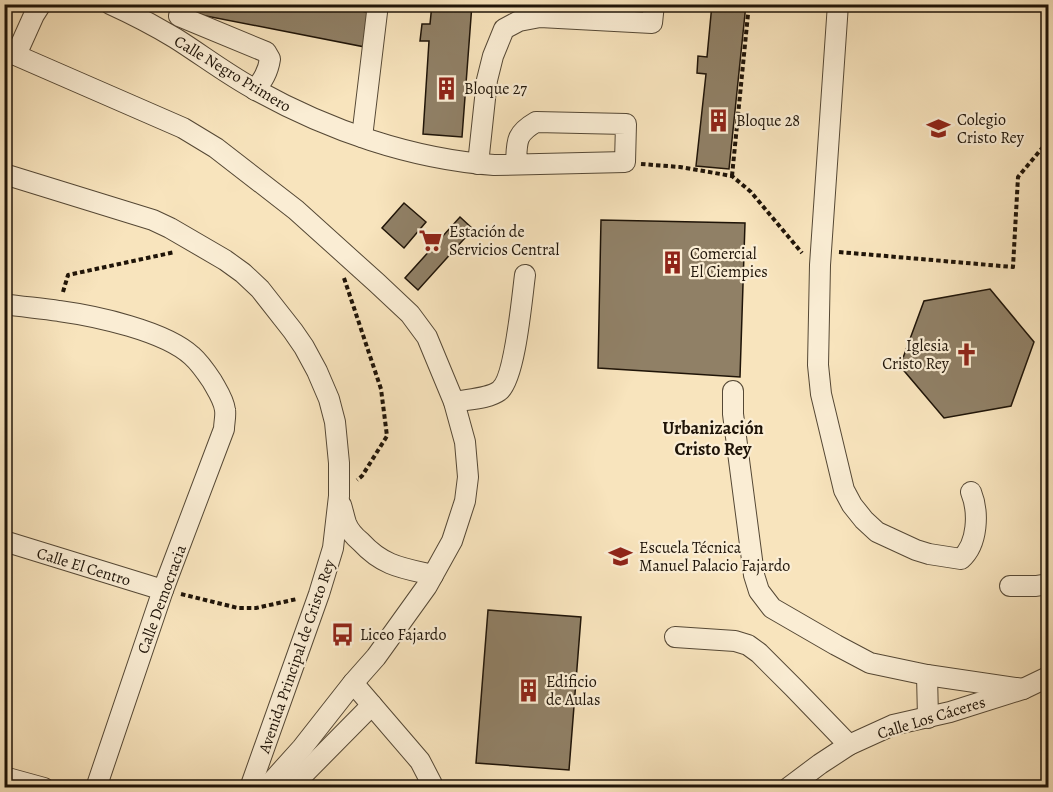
<svg xmlns="http://www.w3.org/2000/svg" width="1053" height="792" font-family="Alegreya,serif">
<rect width="100%" height="100%" fill="#f8e4bd"/>
<filter id="stains"><feTurbulence type="fractalNoise" baseFrequency=".00333" numOctaves="4"/><feColorMatrix values="0 0 0 0 .2 0 0 0 0 .09 0 0 0 0 .02 0 0 0 .5 -.17"/></filter>
<radialGradient id="worn" r=".72"><stop offset=".6" stop-color="#630" stop-opacity="0"/><stop offset="1" stop-color="#630" stop-opacity=".3"/></radialGradient>
<!-- building -->
<g fill="#908066" stroke="#1f1408" stroke-width="1.5">
<path d="M165,4H328L371,13L365,47L165,8Z"/>
<path d="M432,4H472L462,137L423,134L429,41H420L422,24H430Z"/>
<path d="M712,4H746L729,169L696,166L706,74L697,73L698,56L707,57Z"/>
<path d="M404,203L426,222L404,248L382,228Z"/>
<path d="M460,217L473,229L418,290L405,278Z"/>
<path d="M601,220L745,223L740,377L598,368Z"/>
<path d="M990,289L1034,342L1011,406L944,418L900,366L924,301Z"/>
<path d="M488,610L581,617L569,770L476,763Z"/>
</g>
<g fill="none" stroke-linecap="round" stroke-linejoin="round">
<defs>
<g id="minor">
<path d="M110,4C132,14 155,26 175,38C202,55 228,75 256,90C328,130 411,159 494,165L625,162L626,124L536,122C515,134 517,142 516,164"/>
<path d="M838,4L820,265L818,365L821,394L844,490L852,505L864,520L877,532L916,550L929,554L961,559C978,544 979,512 971,492"/>
<path d="M179,16L266,52L270,59C268,72 263,80 255,90"/>
<path d="M4,50L183,128L216,148L296,210L377,283L410,314L427,337L454,402L465,442L468,477L465,501L452,541L427,586L376,657L353,683L302,748L266,788"/>
<path d="M16,55L34,15L41,4"/>
<path d="M362,137L378,4"/>
<path d="M478,164L487,80L493,56L504,29L519,21L540,17L652,23L654,4"/>
<path d="M4,174L153,220L170,228L225,260L243,273L260,289L293,331L304,347L317,371L329,399L335,422L339,463V496L333,548L319,594L250,788"/>
<path d="M4,304C22,307 41,308 59,311C96,316 165,331 192,356C200,363 206,372 212,381C217,390 224,400 225,410C226,416 224,423 224,429L163,590L96,788"/>
<path d="M733,391V414L754,575L759,591L772,608L836,645L870,663L927,675L1023,689"/>
<path d="M454,402C468,399 488,399 499,391C515,380 522,297 525,275"/>
<path d="M341,505C343,511 344,517 346,523C349,531 355,537 361,542C383,566 402,568 433,575"/>
<path d="M4,541L163,590"/>
<path d="M1010,586H1036L1048,584"/>
<path d="M675,637L735,641L748,645L759,653L794,688L849,745"/>
<path d="M927,675L928,718"/>
<path d="M353,683L420,761L434,788"/>
<path d="M4,777L44,788"/>
<path d="M290,788L372,705"/>
<path d="M788,788L820,764L849,745L893,725L950,712L1023,689L1048,677"/>
</g>
</defs>
<!-- minor casing -->
<use href="#minor" stroke="#554835" stroke-width="22"/>
<!-- path -->
<g stroke="#1f1408" stroke-width="4" stroke-dasharray="4.5 3" stroke-linecap="butt">
<path d="M641,164L680,167L732,176L751,192L802,253"/>
<path d="M732,176L749,4"/>
<path d="M839,252L1013,267L1018,177L1048,141"/>
<path d="M344,278L381,389L387,436L362,476L357,480"/>
<path d="M63,292L68,275L175,252"/>
<path d="M181,594L238,608H256L297,599"/>
</g>
<!-- minor -->
<use href="#minor" stroke="#faedd4" stroke-width="20"/>
</g>
<!-- icons -->
<defs>
<symbol id="building-bare" viewBox="-9 -9 18 18"><path d="M-4-6H4V6H1V3H-1V6H-4ZM-2.5-4.3h1.7v1.8h-1.7ZM.8-4.3h1.7v1.8H.8ZM-2.5-1h1.7V.8h-1.7ZM.8-1h1.7V.8H.8Z" fill="#8f2418" stroke="#faedd4" stroke-width="2.5" paint-order="stroke"/></symbol>
<symbol id="school-bare" viewBox="-9 -9 18 18"><path d="M0-5L7-2L0 1L-7-2ZM-4 1L0 2.5L4 1V4Q0 6-4 4Z" fill="#8f2418" stroke="#faedd4" stroke-width="2.5" paint-order="stroke"/></symbol>
<symbol id="supermarket-bare" viewBox="-9 -9 18 18"><path d="M-6-5.5h2.5l.6 2H6L4.5 2H-2.5L-4.4-4H-6ZM-1.5 3.2a1.3 1.3 0 1 0 .1 0ZM3 3.2a1.3 1.3 0 1 0 .1 0Z" fill="#8f2418" stroke="#faedd4" stroke-width="2.5" paint-order="stroke"/></symbol>
<symbol id="church-bare" viewBox="-9 -9 18 18"><path d="M-1.2-6h2.4v3.5h3.3v2.4h-3.3V6h-2.4V-.1h-3.3v-2.4h3.3Z" fill="#8f2418" stroke="#faedd4" stroke-width="2.5" paint-order="stroke"/></symbol>
<symbol id="bus-bare" viewBox="-9 -9 18 18"><path d="M-5-6H5V4H4V6H2V4H-2V6H-4V4H-5ZM-3.5-4V0h7V-4ZM-3.5 1.2v1.5H-2V1.2ZM2 1.2v1.5H3.5V1.2Z" fill="#8f2418" stroke="#faedd4" stroke-width="2.5" paint-order="stroke"/></symbol>
</defs>
<g fill-rule="evenodd">
<use href="#building-bare" x="430" y="72" width="33" height="33"/>
<use href="#building-bare" x="702" y="104" width="33" height="33"/>
<use href="#school-bare" x="922" y="112" width="33" height="33"/>
<use href="#supermarket-bare" x="414" y="224" width="33" height="33"/>
<use href="#building-bare" x="656" y="246" width="33" height="33"/>
<use href="#church-bare" x="950" y="338" width="33" height="33"/>
<use href="#school-bare" x="604" y="540" width="33" height="33"/>
<use href="#bus-bare" x="326" y="618" width="33" height="33"/>
<use href="#building-bare" x="512" y="674" width="33" height="33"/>
</g>
<g text-anchor="middle" stroke-width="4.5" stroke-linejoin="round" paint-order="stroke">
<!-- street labels -->
<g font-size="16" fill="#1f1408" stroke="#faedd4">
<text transform="translate(233 73) rotate(31)" y="6">Calle Negro Primero</text>
<text transform="translate(84 566) rotate(17)" y="6">Calle El Centro</text>
<text transform="translate(161 599) rotate(-70)" y="6">Calle Democracia</text>
<text transform="translate(296 656) rotate(-71)" y="6">Avenida Principal de Cristo Rey</text>
<text transform="translate(931 717) rotate(-17)" y="6">Calle Los Cáceres</text>
</g>
<!-- poi labels -->
<g font-size="16" fill="#1f1408" stroke="#faedd4" text-anchor="start">
<text x="464" y="94">Bloque 27</text>
<text x="957" y="125">Colegio<tspan x="957" dy="18">Cristo Rey</tspan></text>
<text x="736" y="126">Bloque 28</text>
<text x="449" y="237">Estación de<tspan x="449" dy="18">Servicios Central</tspan></text>
<text x="690" y="259">Comercial<tspan x="690" dy="18">El Ciempies</tspan></text>
<text x="949" y="351" text-anchor="end">Iglesia<tspan x="949" dy="18">Cristo Rey</tspan></text>
<text x="639" y="553">Escuela Técnica<tspan x="639" dy="18">Manuel Palacio Fajardo</tspan></text>
<text x="360" y="640">Liceo Fajardo</text>
<text x="546" y="687">Edificio<tspan x="546" dy="18">de Aulas</tspan></text>
</g>
<!-- neighbourhood labels -->
<g font-size="18" font-weight="bold" fill="#1f1408" stroke="#faedd4">
<text x="713" y="434">Urbanización<tspan x="713" dy="21">Cristo Rey</tspan></text>
</g>
</g>
<!-- margin -->
<rect width="1053" height="792" fill="none" stroke="#f8e4bd" stroke-width="24"/>
<rect x="6" y="6" width="1041" height="780" fill="none" stroke="#1f1408" stroke-width="3"/>
<rect x="12" y="12" width="1029" height="768" fill="none" stroke="#1f1408" stroke-width="1.5"/>
<rect width="100%" height="100%" filter="url(#stains)"/>
<rect width="100%" height="100%" fill="url(#worn)"/>
</svg>
